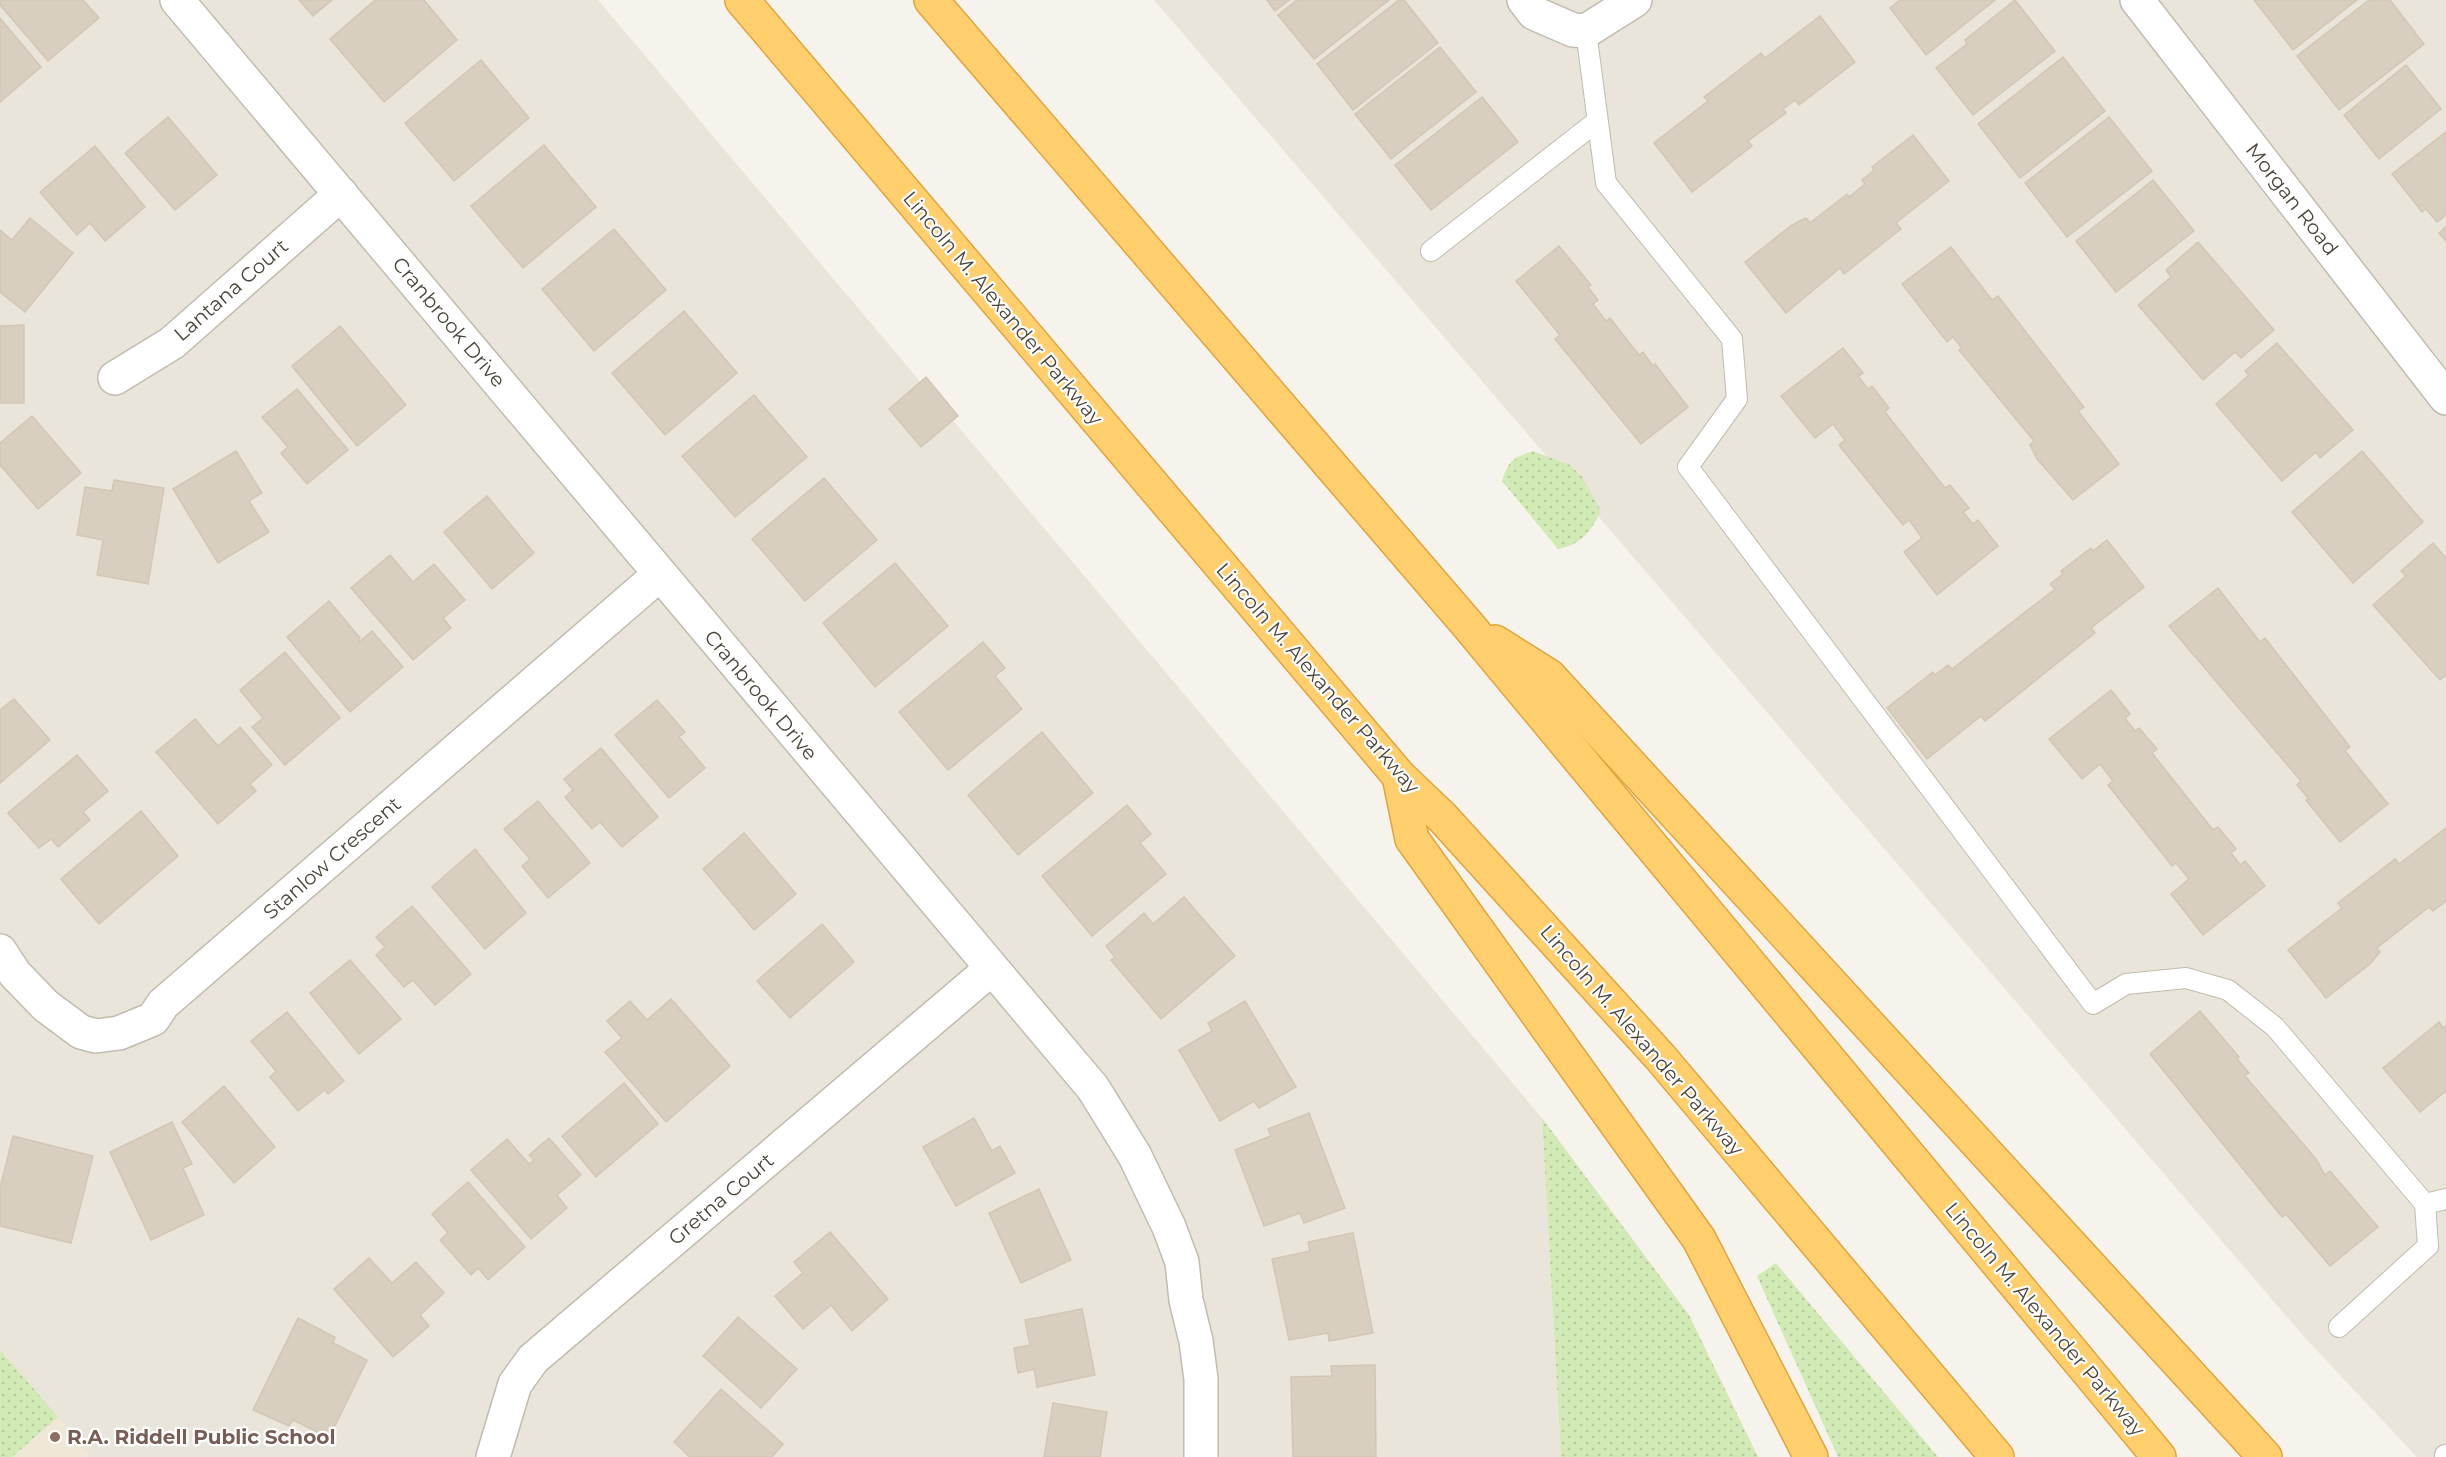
<svg xmlns="http://www.w3.org/2000/svg" width="2446" height="1457" font-family="Montserrat,sans-serif">
<defs>
<pattern id="grass-dots" width="8" height="8" patternUnits="userSpaceOnUse" patternTransform="scale(1.5)"><rect width="8" height="8" fill="#d2eab5"/><path d="M2 2h.1M6 6h.1" fill="none" stroke="#b6ca9c" stroke-width="1.8" stroke-linecap="round"/></pattern>
</defs>
<rect width="100%" height="100%" fill="#f6f3ec"/>
<!-- residential -->
<g fill="#eae5da">
<path d="M0,0H598L1542,1118L1561,1457H0Z"/>
<path d="M1154,0H2446V1457H2417L2307,1340Z"/>
</g>
<!-- education -->
<path fill="#efe8d6" d="M58,1417L92,1457H12Z"/>
<!-- grass -->
<g fill="url(#grass-dots)">
<path d="M1533,451L1570,465L1583,478L1601,511C1590,532 1582,544 1558,549L1502,481C1508,461 1513,458 1533,451Z"/>
<path d="M1542,1118L1689,1315L1758,1457H1561Z"/>
<path d="M1776,1263L1938,1457H1838L1757,1276Z"/>
<path d="M0,1350L58,1417L12,1457H0Z"/>
</g>
<!-- building -->
<g fill="#d8cfc1" stroke="#d3c7b4" stroke-width="1.5">
<path d="M0,0H83L99,18L48,61L0,5Z"/>
<path d="M299,0H332L313,16Z"/>
<path d="M375,0H424L457,40L384,102L330,39Z"/>
<path d="M1267,0H1289L1275,11Z"/>
<path d="M1297,0H1389L1314,59L1278,15Z"/>
<path d="M1399,0H1404L1438,43L1353,110L1317,64Z"/>
<path d="M1900,0H1995L1926,55L1890,8Z"/>
<path d="M2015,0L2055,51L1973,115L1936,68L1967,44L1965,40Z"/>
<path d="M2254,0H2357L2293,50Z"/>
<path d="M2369,0H2390L2424,44L2339,110L2297,56Z"/>
<path d="M1820,16L1855,62L1799,105L1795,100L1783,109L1786,113L1748,141L1752,146L1692,192L1654,143L1708,101L1704,97L1761,53L1765,58Z"/>
<path d="M0,18L41,67L0,102Z"/>
<path d="M1440,47L1476,92L1391,159L1355,114Z"/>
<path d="M2063,57L2105,111L2020,178L1978,124Z"/>
<path d="M481,60L529,118L454,181L405,123Z"/>
<path d="M2406,65L2441,109L2379,159L2344,115Z"/>
<path d="M1482,97L1518,142L1431,210L1395,165Z"/>
<path d="M168,117L217,175L175,210L125,153Z"/>
<path d="M2109,117L2152,171L2067,237L2025,183Z"/>
<path d="M2446,132V215L2437,222L2426,209L2422,212L2392,174Z"/>
<path d="M1913,135L1949,181L1896,223L1901,229L1844,274L1840,268L1786,313L1745,262L1792,225L1806,218L1810,223L1847,194L1849,197L1865,184L1862,180L1874,170L1872,167Z"/>
<path d="M544,145L596,207L523,268L471,206Z"/>
<path d="M95,146L145,207L105,241L90,223L77,235L40,192Z"/>
<path d="M2153,180L2194,231L2116,292L2076,241Z"/>
<path d="M30,218L73,253L25,312L0,292V230L12,240Z"/>
<path d="M2446,227V241L2439,233Z"/>
<path d="M614,229L666,290L594,351L542,289Z"/>
<path d="M2198,242L2274,330L2241,358L2235,352L2203,380L2138,305L2171,277L2166,270Z"/>
<path d="M1559,246L1591,285L1588,287L1598,300L1593,304L1606,321L1610,318L1639,355L1643,352L1653,366L1655,364L1688,407L1641,444L1555,339L1560,335L1516,281Z"/>
<path d="M1951,247L1992,300L1998,296L2084,407L2078,411L2119,464L2073,500L2037,459L2030,445L2034,441L1959,350L1962,348L1953,337L1947,342L1902,284Z"/>
<path d="M684,311L737,373L665,435L612,373Z"/>
<path d="M24,325V403H0V326Z"/>
<path d="M340,326L406,405L357,446L292,366Z"/>
<path d="M2277,343L2353,430L2320,458L2316,452L2282,481L2216,404L2249,375L2245,371Z"/>
<path d="M1843,348L1863,373L1858,376L1868,389L1872,386L1889,408L1885,412L1945,488L1950,485L1969,508L1963,512L1973,524L1978,520L1998,546L1937,595L1904,552L1922,538L1909,520L1903,525L1839,445L1845,440L1833,424L1815,438L1781,396Z"/>
<path d="M926,377L958,416L921,447L889,409Z"/>
<path d="M297,389L348,450L307,484L281,453L288,447L262,417Z"/>
<path d="M754,395L807,457L735,517L682,456Z"/>
<path d="M32,416L81,473L38,509L0,465V443Z"/>
<path d="M236,451L262,493L249,501L269,532L218,563L173,489Z"/>
<path d="M2362,451L2423,522L2353,583L2292,512Z"/>
<path d="M824,478L877,540L805,601L752,539Z"/>
<path d="M114,480L164,488L148,584L97,575L103,540L77,535L85,487L112,491Z"/>
<path d="M487,496L534,553L492,589L444,532Z"/>
<path d="M2107,540L2144,587L2091,628L2095,633L1985,721L1981,716L1927,759L1887,708L1933,672L1935,675L1948,665L1952,669L2055,589L2050,584L2063,574L2061,571L2091,548L2093,551Z"/>
<path d="M2433,543L2446,558V675L2440,680L2373,605L2406,576L2401,571Z"/>
<path d="M390,555L413,582L434,564L465,600L443,618L451,628L413,660L351,588Z"/>
<path d="M895,563L948,626L875,687L823,623Z"/>
<path d="M2218,588L2260,642L2265,638L2350,747L2345,751L2388,804L2340,842L2306,800L2309,799L2297,785L2301,781L2169,626Z"/>
<path d="M329,601L360,638L358,643L372,631L403,667L350,712L287,637Z"/>
<path d="M983,642L1005,668L995,676L1022,709L948,770L899,712Z"/>
<path d="M285,652L340,718L285,765L252,727L263,718L240,690Z"/>
<path d="M2111,690L2130,714L2125,718L2135,731L2139,728L2157,749L2152,753L2213,830L2218,827L2236,849L2231,853L2240,865L2245,861L2265,886L2203,935L2171,894L2189,879L2176,863L2172,866L2108,785L2113,781L2100,764L2082,779L2049,739Z"/>
<path d="M14,699L50,740L0,783V710Z"/>
<path d="M657,700L685,732L679,737L705,768L669,798L615,735Z"/>
<path d="M195,719L218,746L240,727L272,765L250,784L256,791L218,824L156,752Z"/>
<path d="M1042,732L1093,793L1018,855L968,795Z"/>
<path d="M601,748L658,817L622,847L600,822L592,829L565,797L573,790L564,779Z"/>
<path d="M77,755L108,791L83,812L90,820L58,847L51,839L39,848L8,813Z"/>
<path d="M538,801L590,863L548,898L522,866L530,859L504,829Z"/>
<path d="M1127,805L1151,834L1140,843L1166,874L1092,936L1042,876Z"/>
<path d="M141,811L178,856L99,924L61,879Z"/>
<path d="M2446,828V901L2433,911L2429,907L2377,948L2380,952L2370,964L2326,998L2288,950L2342,908L2338,903L2395,859L2399,864Z"/>
<path d="M744,833L796,894L754,930L703,869Z"/>
<path d="M475,849L526,913L485,949L432,887Z"/>
<path d="M1184,897L1235,956L1161,1019L1111,960L1115,957L1106,946L1144,913L1153,924Z"/>
<path d="M412,906L471,974L435,1005L413,980L404,987L376,955L385,947L376,937Z"/>
<path d="M822,924L854,962L790,1018L757,981Z"/>
<path d="M350,960L401,1019L359,1054L310,993Z"/>
<path d="M671,999L730,1066L666,1122L605,1052L622,1038L607,1021L630,1001L647,1020Z"/>
<path d="M1245,1001L1296,1087L1259,1108L1254,1101L1220,1121L1179,1050L1212,1031L1208,1023Z"/>
<path d="M2200,1011L2239,1057L2237,1059L2249,1073L2245,1076L2316,1159L2325,1175L2330,1171L2378,1227L2330,1266L2286,1214L2282,1217L2150,1054Z"/>
<path d="M287,1012L344,1081L328,1094L325,1090L298,1111L270,1077L276,1071L251,1041Z"/>
<path d="M2439,1022L2443,1028L2446,1026V1091L2420,1112L2383,1068Z"/>
<path d="M624,1083L658,1124L596,1177L562,1136Z"/>
<path d="M224,1086L275,1147L234,1183L182,1122Z"/>
<path d="M1309,1113L1345,1208L1304,1223L1300,1213L1264,1226L1235,1150L1271,1136L1268,1129Z"/>
<path d="M974,1118L992,1151L1000,1146L1015,1173L956,1206L923,1147Z"/>
<path d="M172,1122L192,1164L183,1168L204,1215L151,1240L110,1152Z"/>
<path d="M13,1136L93,1156L71,1243L0,1226V1188Z"/>
<path d="M549,1138L581,1175L557,1195L567,1208L531,1239L471,1170L507,1139L529,1164L534,1160L529,1155Z"/>
<path d="M468,1182L525,1247L488,1280L478,1268L471,1275L440,1240L448,1233L432,1214Z"/>
<path d="M1039,1189L1071,1260L1021,1283L989,1213Z"/>
<path d="M830,1232L888,1299L852,1331L831,1305L803,1329L775,1296L803,1273L794,1262Z"/>
<path d="M1353,1233L1373,1333L1329,1341L1328,1333L1289,1340L1272,1259L1310,1251L1308,1242Z"/>
<path d="M369,1258L392,1283L416,1262L444,1293L420,1315L429,1326L393,1357L334,1289Z"/>
<path d="M1082,1309L1095,1375L1037,1387L1034,1369L1018,1373L1014,1348L1030,1345L1025,1320Z"/>
<path d="M738,1317L797,1369L761,1408L703,1356Z"/>
<path d="M298,1318L335,1337L333,1343L367,1360L329,1438L293,1420L289,1426L253,1410Z"/>
<path d="M1375,1365L1376,1457H1293L1291,1377L1332,1376L1331,1366Z"/>
<path d="M721,1389L783,1444L772,1457H690L674,1442Z"/>
<path d="M1053,1403L1107,1412L1100,1457H1044Z"/>
</g>
<g fill="none" stroke-linecap="round" stroke-linejoin="round">
<defs>
<g id="lane">
<path d="M1586,31L1606,183L1732,339L1737,399L1688,467L2093,1004L2126,984L2186,978L2228,990L2275,1027L2425,1204L2446,1199"/>
<path d="M1431,251L1596,122"/>
<path d="M2339,1327L2428,1246L2425,1204"/>
<path d="M2445,1455H2446"/>
</g>
<g id="street">
<path d="M177,0L1093,1088L1135,1156L1169,1227L1182,1262L1186,1300L1196,1341L1201,1379V1457"/>
<path d="M1524,0L1534,13L1573,30L1586,31L1635,0"/>
<path d="M2137,0L2446,398"/>
<path d="M115,378L172,343L341,194"/>
<path d="M0,951L15,974L46,1006L81,1032L96,1036L119,1033L153,1019L163,1004L660,574"/>
<path d="M493,1457L515,1384L533,1359L991,969"/>
</g>
<g id="highway">
<path d="M742,0L1399,776L1443,818L1661,1058L1997,1457"/>
<path d="M931,0L1468,625L2159,1457"/>
<path d="M1495,642L1549,676L2265,1457"/>
<path d="M1399,776L1412,839L1699,1239L1811,1457"/>
</g>
</defs>
<!-- lane casing -->
<use href="#lane" stroke="#c2bbae" stroke-width="22"/>
<!-- street casing -->
<use href="#street" stroke="#c2bbae" stroke-width="36"/>
<!-- highway casing -->
<use href="#highway" stroke="#e0a43c" stroke-width="36"/>
<!-- lane -->
<use href="#lane" stroke="#fff" stroke-width="20"/>
<!-- street -->
<use href="#street" stroke="#fff" stroke-width="33"/>
<!-- highway -->
<use href="#highway" stroke="#ffcf6e" stroke-width="33"/>
</g>
<!-- markers -->
<circle fill="#8d6e63" stroke="#fff" stroke-width="2" cx="55" cy="1437" r="6"/>
<g text-anchor="middle" stroke-width="4.5" stroke-linejoin="round" paint-order="stroke">
<!-- street labels -->
<g font-size="20" fill="#4b4439" stroke="#fff">
<text transform="translate(2292 199) rotate(52)" y="7">Morgan Road</text>
<text transform="translate(231 290) rotate(-41)" y="7">Lantana Court</text>
<text transform="translate(1003 308) rotate(50)" y="7">Lincoln M. Alexander Parkway</text>
<text transform="translate(449 322) rotate(50)" y="7">Cranbrook Drive</text>
<text transform="translate(1318 678) rotate(49)" y="7">Lincoln M. Alexander Parkway</text>
<text transform="translate(761 695) rotate(50)" y="7">Cranbrook Drive</text>
<text transform="translate(332 858) rotate(-41)" y="7">Stanlow Crescent</text>
<text transform="translate(1642 1040) rotate(49)" y="7">Lincoln M. Alexander Parkway</text>
<text transform="translate(721 1199) rotate(-40)" y="7">Gretna Court</text>
<text transform="translate(2045 1319) rotate(50)" y="7">Lincoln M. Alexander Parkway</text>
</g>
<!-- education labels -->
<g font-size="20" font-weight="bold" fill="#785e54" stroke="#fff" text-anchor="start">
<text x="67" y="1444">R.A. Riddell Public School</text>
</g>
</g>
</svg>
